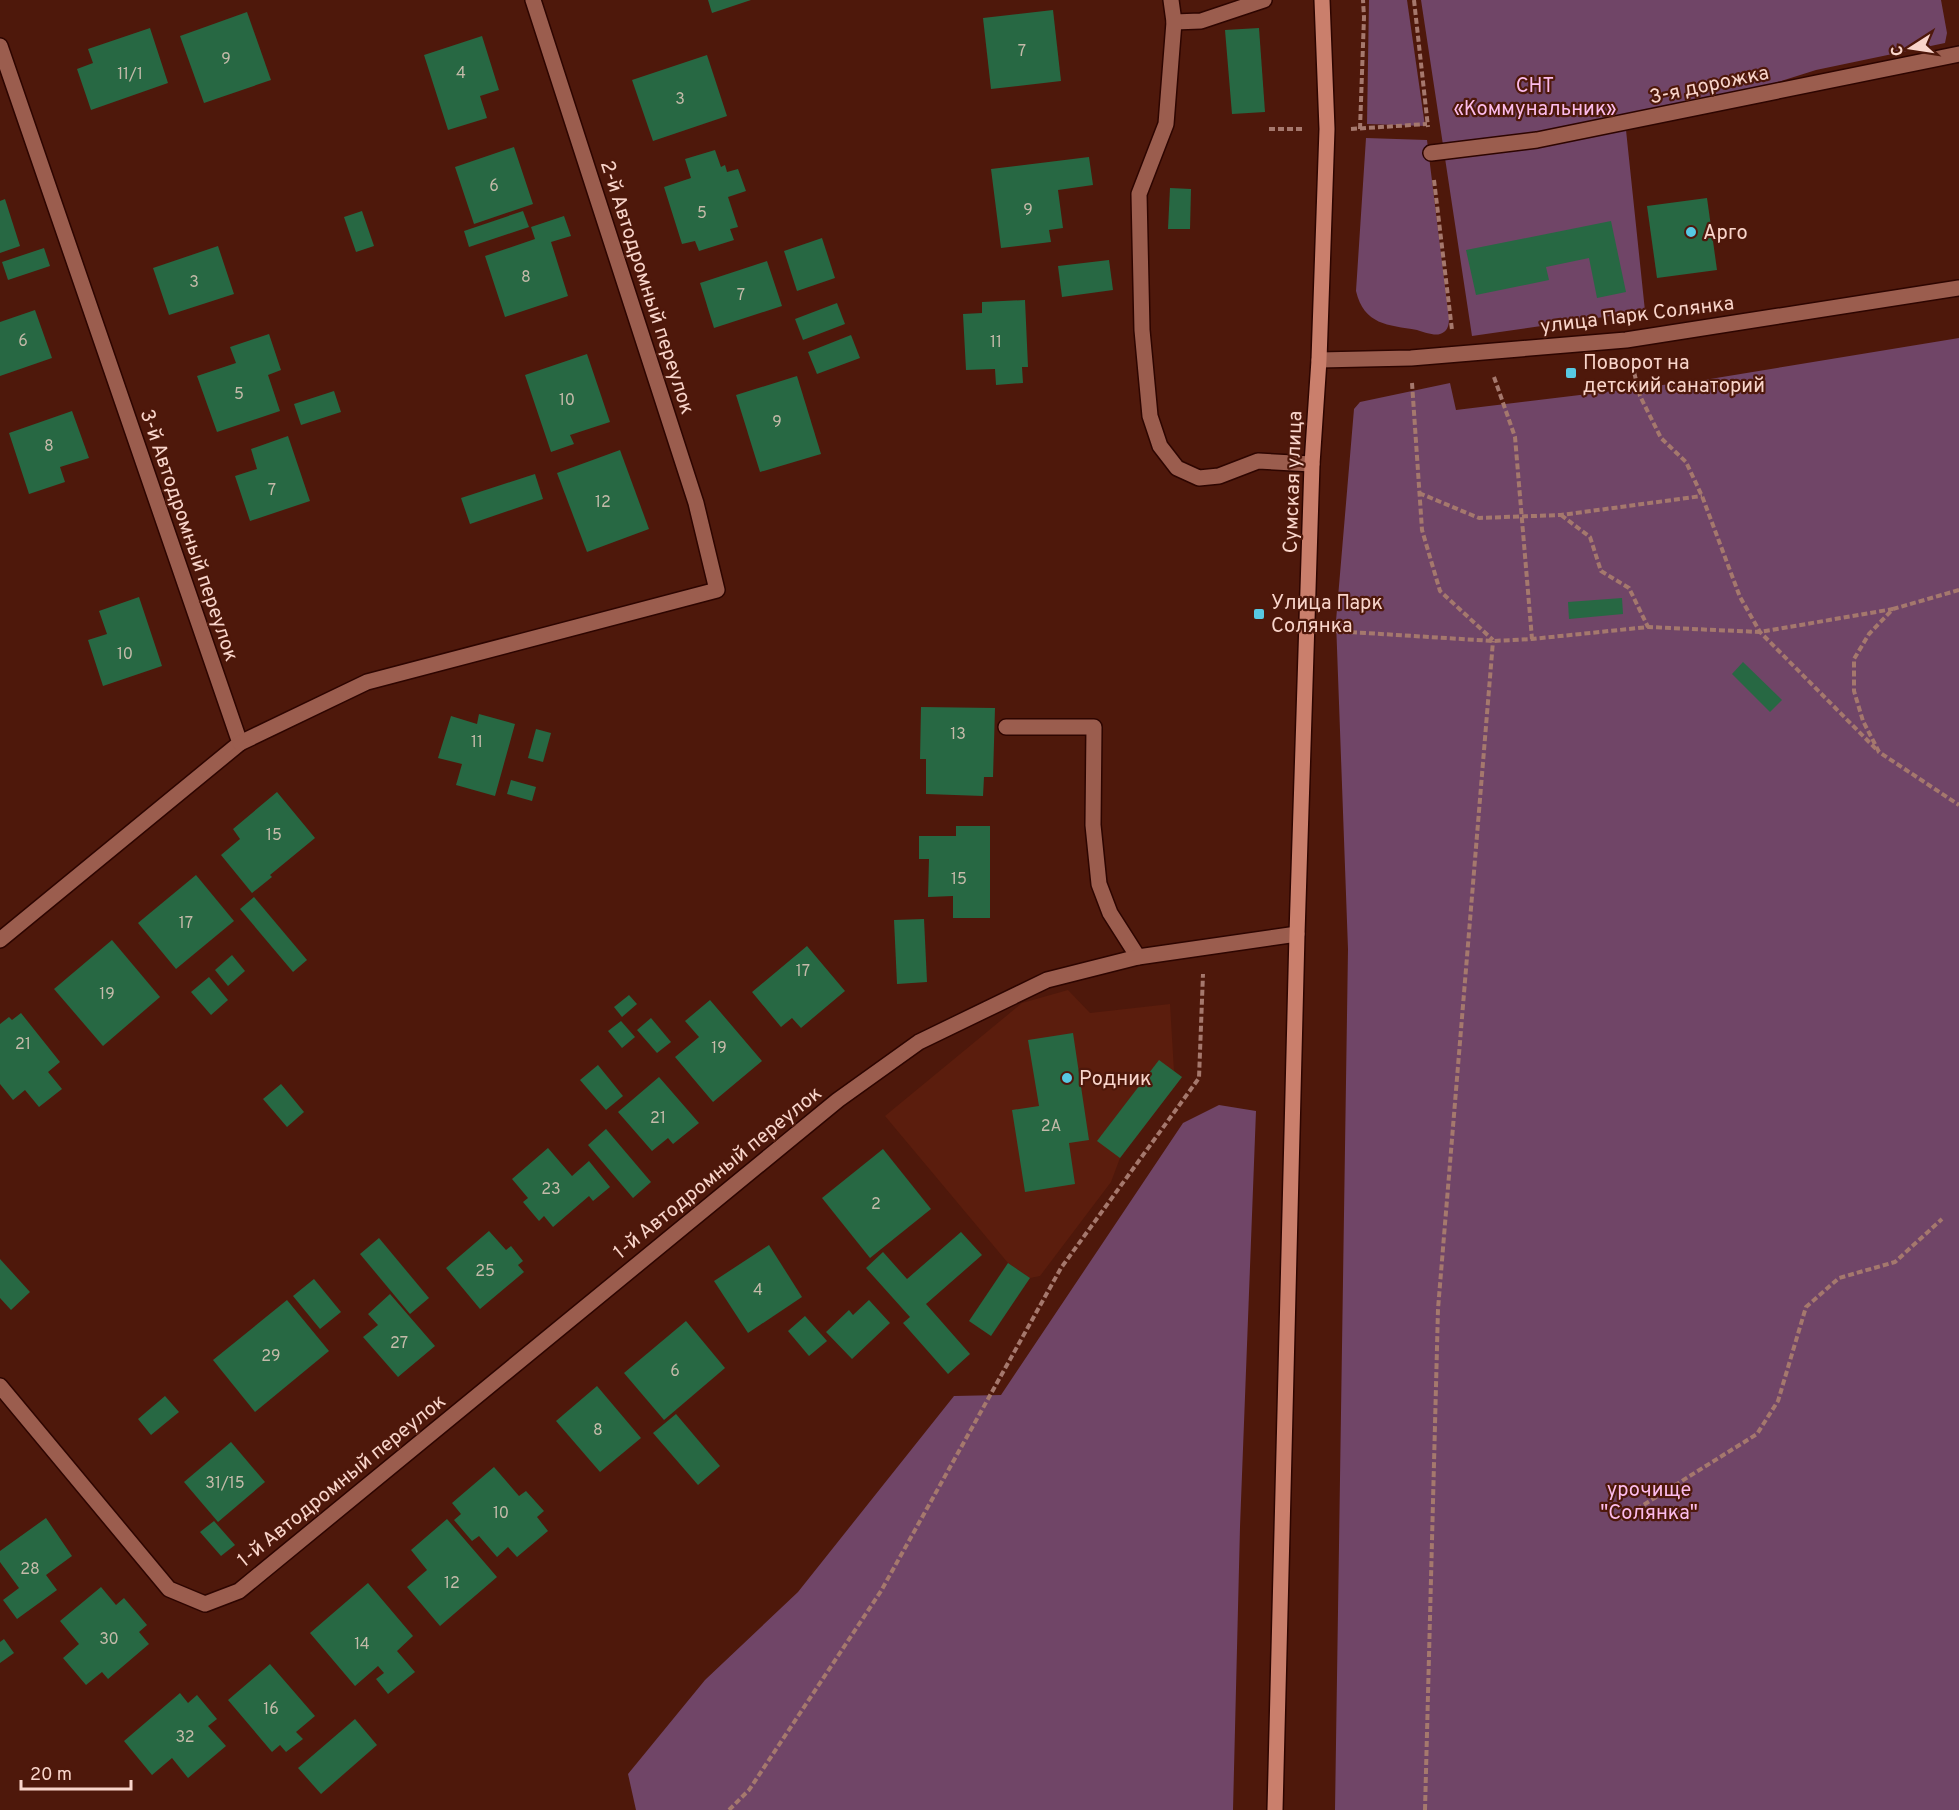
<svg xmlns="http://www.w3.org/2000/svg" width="1959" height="1810" font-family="Overpass,sans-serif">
<rect width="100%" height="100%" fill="#4e180b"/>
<!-- built -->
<path fill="#5b1d0d" d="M1068,990L1090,1013L1170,1004L1174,1071L1182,1077L1120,1158L1111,1182L1040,1276L1030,1278L1008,1263L885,1116L1022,1003Z"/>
<!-- green -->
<g fill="#704567">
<path d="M1369,0H1407L1425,126L1367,124Z"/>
<path d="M1421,0H1941L1947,33L1945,43L1816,70L1626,130L1645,311L1472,336Z"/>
<path d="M1366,138L1427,140L1449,319C1449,326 1447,332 1440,334C1434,336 1424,332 1417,330C1388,325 1364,325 1356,291Z"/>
<path d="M1959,338V1810H1335L1348,949L1336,621L1354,409L1360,402L1450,383L1456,410L1704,380Z"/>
<path d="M1219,1105L1256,1111L1240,1527L1233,1810H636L628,1774L705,1680L798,1592L954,1396L1001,1395L1183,1123Z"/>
</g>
<!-- building -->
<g fill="#276843">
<path d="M708,0H751L712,13Z"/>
<path d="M1053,10L1061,81L991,89L983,18Z"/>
<path d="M247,12L271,80L204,103L180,36Z"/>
<path d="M150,28L168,83L91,110L77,69L93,63L88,49Z"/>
<path d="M1259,28L1265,112L1232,114L1225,30Z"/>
<path d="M482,36L499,90L480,96L487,118L448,130L424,55Z"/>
<path d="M707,55L727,116L653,141L632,80Z"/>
<path d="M514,147L533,204L474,224L455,167Z"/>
<path d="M715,150L721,167L725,165L727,172L738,169L746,191L728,197L738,227L730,229L734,240L699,251L695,241L682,244L664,187L691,178L685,159Z"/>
<path d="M1089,157L1093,185L1058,190L1063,228L1049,230L1051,242L1001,248L991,169Z"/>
<path d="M1170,188L1191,189L1190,229H1168Z"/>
<path d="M1707,198L1717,270L1657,278L1647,206Z"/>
<path d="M5,199L20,246L0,253V201Z"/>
<path d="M362,211L374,246L356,252L344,217Z"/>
<path d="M523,211L529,227L469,247L464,231Z"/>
<path d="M564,216L571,236L551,242L568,296L505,317L485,256L535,239L531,227Z"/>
<path d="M1611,221L1626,292L1597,298L1589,258L1546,267L1549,280L1476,295L1466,250Z"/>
<path d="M822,238L835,278L797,291L784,251Z"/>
<path d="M218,246L234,294L169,315L153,268Z"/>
<path d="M44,248L50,266L8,280L2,262Z"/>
<path d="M1109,260L1113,290L1062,297L1058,266Z"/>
<path d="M767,261L782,306L714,328L700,283Z"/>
<path d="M1025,300L1028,367H1022L1023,383L996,385L995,369L966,370L963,314L982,313V302Z"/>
<path d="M837,303L845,324L803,340L795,319Z"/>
<path d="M35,310L52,358L0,376V322Z"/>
<path d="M269,334L281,370L268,375L280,411L217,432L197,376L236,363L230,347Z"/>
<path d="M851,335L860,358L817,374L808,352Z"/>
<path d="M587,354L610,422L570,435L574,444L551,452L525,375Z"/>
<path d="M797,376L821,454L760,472L736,395Z"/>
<path d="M334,391L341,412L301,425L294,404Z"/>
<path d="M72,411L89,458L60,467L65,482L29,494L9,433Z"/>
<path d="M288,436L310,501L250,521L235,476L257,469L251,449Z"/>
<path d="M620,450L649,529L587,552L557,473Z"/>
<path d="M535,474L543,499L470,524L461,498Z"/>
<path d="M139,597L162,666L103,686L88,640L107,634L99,611Z"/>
<path d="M1622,598L1623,614L1569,619L1568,602Z"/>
<path d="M1743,662L1782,700L1770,712L1732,674Z"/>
<path d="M921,707L995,708L993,777H984L983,796L926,794V759H920Z"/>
<path d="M479,714L515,724L495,796L456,785L462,764L438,758L451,716L477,724Z"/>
<path d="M536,729L551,733L543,762L528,758Z"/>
<path d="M511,780L536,787L532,801L507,794Z"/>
<path d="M277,792L315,838L270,875L272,877L252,893L221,855L240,839L233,829Z"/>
<path d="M956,826H990V918H953V896L928,897L929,859H919V836H956Z"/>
<path d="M196,875L234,921L176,969L138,923Z"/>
<path d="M254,897L307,960L293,972L240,909Z"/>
<path d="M924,919L927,982L897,984L894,920Z"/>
<path d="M112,940L160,997L103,1046L54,989Z"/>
<path d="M807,946L845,991L801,1028L792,1018L781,1027L752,992Z"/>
<path d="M232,955L245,971L228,986L215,970Z"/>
<path d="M209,977L228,1000L211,1015L191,992Z"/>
<path d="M629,995L637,1004L622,1017L614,1007Z"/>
<path d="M710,1000L762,1061L713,1102L675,1057L699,1037L685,1021Z"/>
<path d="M21,1013L60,1062L48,1072L62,1089L39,1107L25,1090L13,1100L0,1084V1024L9,1017L12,1020Z"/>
<path d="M651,1018L671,1042L657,1053L637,1030Z"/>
<path d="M621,1021L635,1037L622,1048L608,1031Z"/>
<path d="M1073,1033L1089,1140L1069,1143L1075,1184L1025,1192L1012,1110L1039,1106L1028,1040Z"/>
<path d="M1159,1060L1182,1077L1120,1158L1097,1141Z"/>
<path d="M598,1065L623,1096L606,1110L580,1080Z"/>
<path d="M659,1077L699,1123L673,1144L668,1138L652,1151L618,1112Z"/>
<path d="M281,1084L304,1112L287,1127L263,1099Z"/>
<path d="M606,1129L651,1182L633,1198L588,1145Z"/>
<path d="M548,1148L572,1176L589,1161L610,1187L593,1201L589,1196L553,1227L544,1216L539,1221L523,1202L528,1198L512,1179Z"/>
<path d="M883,1149L931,1209L870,1258L822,1198Z"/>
<path d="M489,1231L506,1250L511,1246L523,1261L518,1265L524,1272L480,1309L446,1268Z"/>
<path d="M961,1232L982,1255L926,1304L970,1354L948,1374L903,1323L910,1317L866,1268L883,1252L907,1279Z"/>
<path d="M379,1238L429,1298L410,1314L360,1254Z"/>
<path d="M769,1245L802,1297L748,1333L714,1281Z"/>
<path d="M0,1259L30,1292L11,1310L0,1298Z"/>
<path d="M1008,1263L1030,1278L991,1336L969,1321Z"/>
<path d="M314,1279L341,1312L320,1329L293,1296Z"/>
<path d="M390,1294L435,1346L398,1377L363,1337L378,1325L368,1314Z"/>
<path d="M287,1300L329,1351L255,1412L213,1360Z"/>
<path d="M869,1300L890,1323L852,1359L826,1332L849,1310L853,1315Z"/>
<path d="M805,1316L827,1341L809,1356L788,1331Z"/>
<path d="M686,1321L725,1368L664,1420L624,1373Z"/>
<path d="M597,1386L641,1438L600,1472L556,1421Z"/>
<path d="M165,1396L179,1412L151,1435L138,1419Z"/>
<path d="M676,1414L720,1466L698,1485L653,1433Z"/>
<path d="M231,1442L265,1482L218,1522L184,1482Z"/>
<path d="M494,1467L519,1496L526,1491L544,1511L537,1517L548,1531L517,1557L508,1547L497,1557L479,1536L472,1541L454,1520L461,1514L452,1503Z"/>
<path d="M46,1518L72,1556L46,1575L57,1590L17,1619L3,1600L19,1588L0,1562V1551Z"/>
<path d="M447,1519L497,1577L440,1626L407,1587L427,1570L411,1550Z"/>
<path d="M214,1521L235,1545L221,1556L200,1532Z"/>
<path d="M368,1583L413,1636L397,1651L415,1672L388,1694L376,1679L384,1673L378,1666L355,1686L310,1633Z"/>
<path d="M101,1587L116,1605L124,1598L147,1625L139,1632L149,1644L108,1679L102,1672L86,1685L63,1658L79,1644L60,1621Z"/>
<path d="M4,1639L14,1653L0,1663V1642Z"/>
<path d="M270,1664L315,1716L296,1732L303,1739L286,1752L280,1745L272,1752L228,1700Z"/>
<path d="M180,1693L188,1703L197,1695L217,1719L208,1726L226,1746L188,1778L172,1758L152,1775L124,1741Z"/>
<path d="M355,1719L377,1745L321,1794L298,1768Z"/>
</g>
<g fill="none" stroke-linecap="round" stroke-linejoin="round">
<defs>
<g id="lane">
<path d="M1174,22L1201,21L1264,0"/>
<path d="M1431,153L1537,140L1959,54"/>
<path d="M1006,727H1094L1093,825L1099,884L1110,913L1138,957"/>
</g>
<g id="street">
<path d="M1171,0L1174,22L1166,124L1139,194L1142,330L1150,416L1160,446L1177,468L1199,478L1219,476L1258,461L1312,464"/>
<path d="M0,46L240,743L0,940"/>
<path d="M1319,360L1411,358L1626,340L1959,288"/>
<path d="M240,743L367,682L717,590L696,503L533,0"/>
<path d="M0,1386L169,1589L205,1604L239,1591L838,1100L919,1042L1047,980L1138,957L1297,934"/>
</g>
<path id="primary" d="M1275,1810L1297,934L1312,464L1319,360L1327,129L1322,0"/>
</defs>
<!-- lane casing -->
<use href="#lane" stroke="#2d0500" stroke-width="18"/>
<!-- street casing -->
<use href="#street" stroke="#2d0500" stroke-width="18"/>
<!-- primary casing -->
<use href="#primary" stroke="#2d0500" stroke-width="18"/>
<!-- path -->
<g stroke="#a5786d" stroke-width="4" stroke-dasharray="6 3" stroke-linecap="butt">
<path d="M1414,0L1428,127"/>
<path d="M1269,129H1302"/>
<path d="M1351,129L1427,124"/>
<path d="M1360,129L1364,17L1363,0"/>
<path d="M1434,180L1452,330"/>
<path d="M1632,364L1640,396L1661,438L1686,462L1702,496L1740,597L1760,632L1879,752"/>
<path d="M1494,377L1515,437L1532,639"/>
<path d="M1412,383L1422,530L1440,591L1493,640"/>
<path d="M1419,493L1479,518L1561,515L1702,496"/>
<path d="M1561,515L1590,537L1601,571L1629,588L1648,627"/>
<path d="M1959,590L1893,609L1869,634L1854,659V691L1863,721L1879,752L1959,805"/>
<path d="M1333,631L1493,641L1532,639L1648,627L1760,632L1893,609"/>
<path d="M1621,1519L1757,1434L1778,1401L1806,1307L1839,1278L1895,1262L1942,1219"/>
<path d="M729,1810L749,1790L881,1591L1061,1268L1199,1078L1203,974"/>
<path d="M1425,1810L1438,1309L1493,641"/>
</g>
<!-- lane -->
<use href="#lane" stroke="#9b5d4e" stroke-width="15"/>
<!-- street -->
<use href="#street" stroke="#9b5d4e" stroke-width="15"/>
<!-- primary -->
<use href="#primary" stroke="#ca7f6c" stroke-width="15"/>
</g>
<!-- markers -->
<g fill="#57c9e3" stroke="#4e180b" stroke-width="2">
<circle cx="1691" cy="232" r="6"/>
<rect x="1565" y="367" width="12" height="12" rx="3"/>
<rect x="1253" y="608" width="12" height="12" rx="3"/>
<circle cx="1067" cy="1078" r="6"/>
</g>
<g text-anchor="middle" stroke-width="4.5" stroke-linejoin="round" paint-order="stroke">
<!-- number labels -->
<g font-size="16" fill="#c4baa9">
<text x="1022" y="56">7</text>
<text x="226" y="64">9</text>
<text x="461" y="78">4</text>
<text x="130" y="79">11/1</text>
<text x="680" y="104">3</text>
<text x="494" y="191">6</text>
<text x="1028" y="215">9</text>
<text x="702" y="218">5</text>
<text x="526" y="282">8</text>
<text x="194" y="287">3</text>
<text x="741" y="300">7</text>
<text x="23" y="346">6</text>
<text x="996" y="347">11</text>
<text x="239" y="399">5</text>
<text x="567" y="405">10</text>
<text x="777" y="427">9</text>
<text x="49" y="451">8</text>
<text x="272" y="495">7</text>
<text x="603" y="507">12</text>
<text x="125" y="659">10</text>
<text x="958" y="739">13</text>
<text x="477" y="747">11</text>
<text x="274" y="840">15</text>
<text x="959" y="884">15</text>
<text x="186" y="928">17</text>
<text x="803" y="976">17</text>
<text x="107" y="999">19</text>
<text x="23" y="1049">21</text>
<text x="719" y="1053">19</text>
<text x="658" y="1123">21</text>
<text x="1051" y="1131">2А</text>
<text x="551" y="1194">23</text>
<text x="876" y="1209">2</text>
<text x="485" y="1276">25</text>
<text x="758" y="1295">4</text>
<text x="399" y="1348">27</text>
<text x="271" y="1361">29</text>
<text x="675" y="1376">6</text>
<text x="598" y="1435">8</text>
<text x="225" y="1488">31/15</text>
<text x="501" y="1518">10</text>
<text x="30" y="1574">28</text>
<text x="452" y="1588">12</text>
<text x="109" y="1644">30</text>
<text x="362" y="1649">14</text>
<text x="271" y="1714">16</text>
<text x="185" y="1742">32</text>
</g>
<!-- street labels -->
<g font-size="20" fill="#f9d5cb" stroke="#4e180b">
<text transform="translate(1709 84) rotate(-12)" y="7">3-я дорожка</text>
<text transform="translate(648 287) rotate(72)" y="7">2-й Автодромный переулок</text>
<text transform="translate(1637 314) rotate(-7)" y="7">улица Парк Солянка</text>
<text transform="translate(1292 482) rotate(-88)" y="7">Сумская улица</text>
<text transform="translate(190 535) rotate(71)" y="7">3-й Автодромный переулок</text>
<text transform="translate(717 1172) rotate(-39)" y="7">1-й Автодромный переулок</text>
<text transform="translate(341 1480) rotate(-39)" y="7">1-й Автодромный переулок</text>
</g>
<!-- park labels -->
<g font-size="20" fill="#fcbcec" stroke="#4e180b">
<text x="1535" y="92">СНТ<tspan x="1535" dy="23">«Коммунальник»</tspan></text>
<text x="1649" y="1496">урочище<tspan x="1649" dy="23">"Солянка"</tspan></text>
</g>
<!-- poi labels -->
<g font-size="20" fill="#f9d5cb" stroke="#4e180b" text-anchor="start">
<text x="1703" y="239">Арго</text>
<text x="1583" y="369">Поворот на<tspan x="1583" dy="23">детский санаторий</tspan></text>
<text x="1271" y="609">Улица Парк<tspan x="1271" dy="23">Солянка</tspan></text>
<text x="1079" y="1085">Родник</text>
</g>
</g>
<!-- north arrow -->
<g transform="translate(1911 48) rotate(258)" stroke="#4e180b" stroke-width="4.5" paint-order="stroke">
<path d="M0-4.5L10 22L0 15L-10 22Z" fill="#f9d5cb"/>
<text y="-9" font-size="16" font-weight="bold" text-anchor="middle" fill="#f9d5cb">С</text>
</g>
<!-- scale -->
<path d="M21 1780v9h110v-9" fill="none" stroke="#f9d5cb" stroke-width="3"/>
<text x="30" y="1780" font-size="18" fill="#f9d5cb" stroke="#4e180b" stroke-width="4.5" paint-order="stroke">20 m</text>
</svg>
